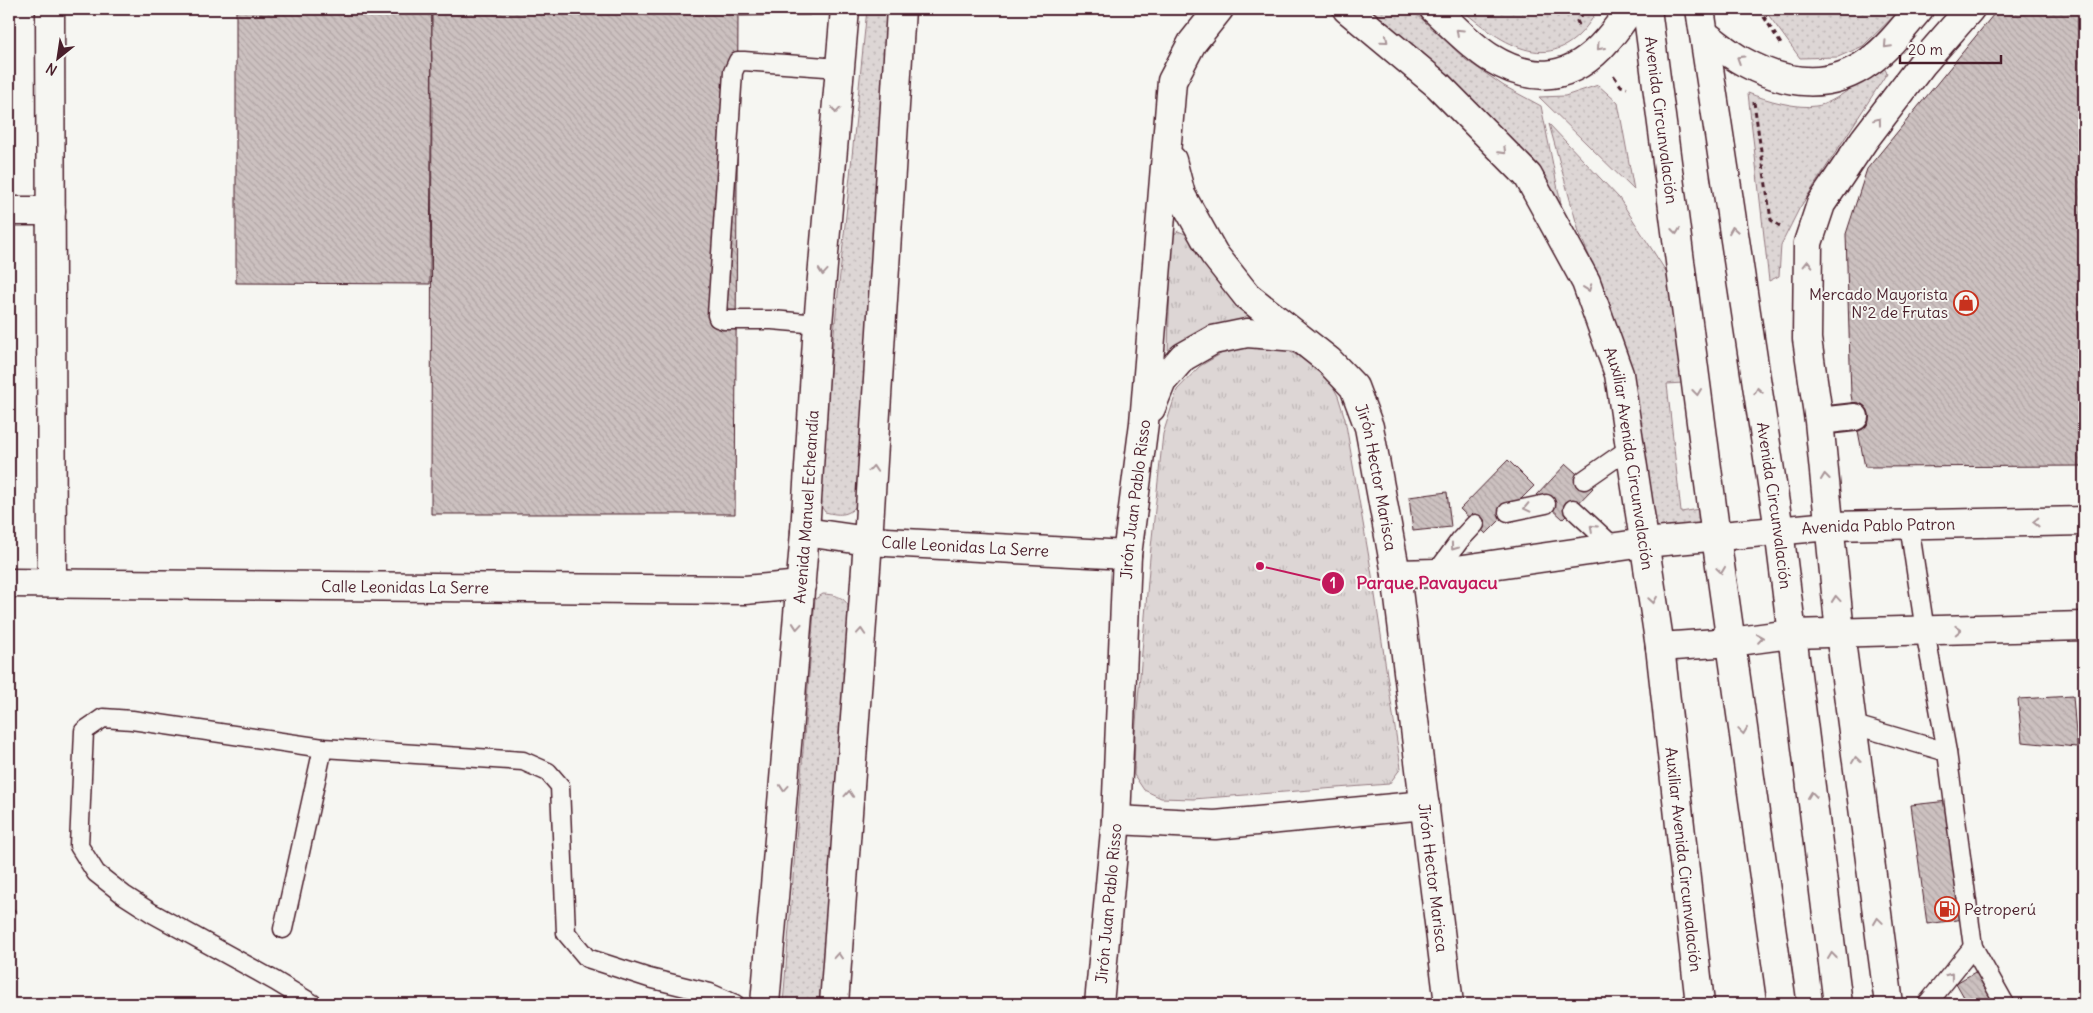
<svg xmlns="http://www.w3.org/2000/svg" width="2093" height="1013" font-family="Delius,sans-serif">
<defs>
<pattern id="grass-dots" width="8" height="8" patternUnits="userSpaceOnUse" patternTransform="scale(1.25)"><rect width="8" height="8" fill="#ddd6d5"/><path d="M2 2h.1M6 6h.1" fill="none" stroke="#bfb7b7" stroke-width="1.8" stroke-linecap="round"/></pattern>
<pattern id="park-tufts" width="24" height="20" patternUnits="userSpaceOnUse" patternTransform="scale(1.25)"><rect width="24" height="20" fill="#ddd6d5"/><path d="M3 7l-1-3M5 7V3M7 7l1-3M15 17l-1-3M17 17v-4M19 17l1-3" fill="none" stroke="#bfb7b7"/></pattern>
<pattern id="building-back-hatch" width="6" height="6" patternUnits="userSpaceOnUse" patternTransform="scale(1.25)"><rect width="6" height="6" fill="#ccc1c0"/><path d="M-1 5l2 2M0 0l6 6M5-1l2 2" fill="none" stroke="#b1a5a5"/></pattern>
</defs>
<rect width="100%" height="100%" fill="#f6f6f2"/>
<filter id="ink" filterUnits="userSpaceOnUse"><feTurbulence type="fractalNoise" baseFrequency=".02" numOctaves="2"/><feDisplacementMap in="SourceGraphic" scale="10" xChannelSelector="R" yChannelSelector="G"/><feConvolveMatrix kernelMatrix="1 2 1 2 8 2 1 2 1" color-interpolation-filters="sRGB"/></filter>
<g filter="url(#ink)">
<!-- grass -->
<g fill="url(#grass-dots)" stroke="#947a80">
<path d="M867,9H899L859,501C851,516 841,516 825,512L817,500Z"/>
<path d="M1367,9H1411L1466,60L1504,86L1541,106L1564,219Z"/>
<path d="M1461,9H1598C1559,79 1510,51 1461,9Z"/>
<path d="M1764,9H1901L1863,46L1838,57L1800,58Z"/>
<path d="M1882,64L1887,73L1799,209L1781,245L1779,276L1769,281L1748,93C1766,100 1797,109 1816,106C1835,104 1866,76 1882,64Z"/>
<path d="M1598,85L1618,103L1634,190L1539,97L1565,96Z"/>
<path d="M1549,124L1619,198L1669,276L1683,383L1667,384L1681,512L1699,509L1702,529L1653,535L1627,358L1604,291L1579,232Z"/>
<path d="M823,594C844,595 849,601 853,622L819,1004H783L815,599Z"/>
</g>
<!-- park -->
<g fill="url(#park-tufts)" stroke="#947a80">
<path d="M1178,231L1190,236L1265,321L1172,353H1168L1171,237Z"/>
<path d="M1257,343L1281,347L1306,360L1329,379L1338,396L1345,419L1372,575L1401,768L1389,784L1193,799L1161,798L1144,790L1134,775L1135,735L1150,557L1163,434L1177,390L1200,366L1224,352Z"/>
</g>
<!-- building -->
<g fill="url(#building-back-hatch)" stroke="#4a1f2b">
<path d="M236,9H432L430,284L236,283Z"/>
<path d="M432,9H810V15L738,16L735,514H431Z"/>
<path d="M1998,9H2084V466L1865,467L1851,395L1846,234L1867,169Z"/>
<path d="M1508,460L1534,486L1486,534L1460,509Z"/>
<path d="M1566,464L1593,488L1563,519L1537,495Z"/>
<path d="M1447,492L1451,527L1413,531L1409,497Z"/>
<path d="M2073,696L2077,747L2022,742L2018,699Z"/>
<path d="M1948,801L1964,919L1927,924L1911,805Z"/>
<path d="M9,906L17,912L9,924Z"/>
<path d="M1977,971L1997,1004H1968L1956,983Z"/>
</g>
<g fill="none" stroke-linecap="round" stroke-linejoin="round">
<defs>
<g id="service">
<path d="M818,324L772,320H724L718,318L717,315L733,72L738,61H744L839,68"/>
<path d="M1584,480L1630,448"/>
<path d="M1573,509L1614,547"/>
<path d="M1508,512L1546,504"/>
<path d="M1909,525L1925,631L1947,752L1973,947L2005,1004"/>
<path d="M1436,573L1460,540L1475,524"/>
<path d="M1851,724L1947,752"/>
<path d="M283,929L323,748"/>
<path d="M313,1004L275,981L152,913L124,895L96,873L79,846L84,731L103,718L132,720L323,748L523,761L548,772L560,786L566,933L587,958L649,978L710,993L735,1004"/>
<path d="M1927,1004L1973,947"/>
</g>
<path id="pedestrian" d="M1819,421L1855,417"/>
<g id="minor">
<path d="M50,9L52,582"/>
<path id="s1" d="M1172,160L1181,195L1214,254L1247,296L1329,361L1354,387L1369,427L1396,574L1449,1004"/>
<path d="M9,211H51"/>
<path d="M1151,408L1162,381L1183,357L1213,340L1247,333L1297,337"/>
<path id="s2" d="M805,532L868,541L1127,555"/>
<path d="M1396,574L1436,573L1644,543"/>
<path id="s3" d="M9,583L745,590L801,585"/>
<path d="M1116,820L1215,825L1425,805"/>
<path id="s4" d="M1099,1004L1116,820L1127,555L1144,423L1172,81L1192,43L1219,9"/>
</g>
<g id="tertiary">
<path id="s5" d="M1347,9L1438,85L1528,176L1586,282L1619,374L1660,647L1700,1004"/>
<path id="s6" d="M1644,543L1830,526L2084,521"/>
<path d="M1660,647L1731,642L1791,634L2084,626"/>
<path id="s7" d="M765,1004L805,532L818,324L845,9"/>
<path d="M834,1004L868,541L901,9"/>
<path d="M1889,1004L1840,633L1819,421L1807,339L1808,243L1821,204L1864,140L1922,64L1970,9"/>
</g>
<g id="primary">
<path d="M1434,9C1452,25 1469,44 1489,57C1534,85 1573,80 1607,40C1616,30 1623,20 1630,9"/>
<path id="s8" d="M1647,9L1716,537L1782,1004"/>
<path id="s9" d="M1700,9L1779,530L1838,1004"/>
<path d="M1704,34C1717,43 1730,55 1744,62C1786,85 1830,91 1870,61C1889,47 1904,27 1919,9"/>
</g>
</defs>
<!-- service casing -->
<use href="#service" stroke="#4a1f2b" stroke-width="21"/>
<!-- pedestrian casing -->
<use href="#pedestrian" stroke="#4a1f2b" stroke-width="30"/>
<!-- minor casing -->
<use href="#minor" stroke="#4a1f2b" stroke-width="31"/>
<!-- tertiary casing -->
<use href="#tertiary" stroke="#4a1f2b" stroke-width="31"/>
<!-- primary casing -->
<use href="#primary" stroke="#4a1f2b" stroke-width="31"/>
<!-- path -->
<g stroke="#4a1f2b" stroke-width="3" stroke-dasharray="5 4" stroke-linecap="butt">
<path d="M1759,9L1781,44"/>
<path d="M1579,25L1577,21L1585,9"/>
<path d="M1614,76L1621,86L1627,88"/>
<path d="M1754,102L1771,220L1780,226"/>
</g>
<!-- service -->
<use href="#service" stroke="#f6f6f2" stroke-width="18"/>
<!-- pedestrian -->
<use href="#pedestrian" stroke="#f6f6f2" stroke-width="26"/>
<!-- minor -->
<use href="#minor" stroke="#f6f6f2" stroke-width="28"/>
<!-- tertiary -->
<use href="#tertiary" stroke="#f6f6f2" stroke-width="28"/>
<!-- primary -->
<use href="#primary" stroke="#f6f6f2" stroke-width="28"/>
</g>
<!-- one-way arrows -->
<defs><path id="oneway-chevron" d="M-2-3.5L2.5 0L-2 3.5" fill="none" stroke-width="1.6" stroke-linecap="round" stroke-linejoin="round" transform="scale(1.25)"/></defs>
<g stroke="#a99598">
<use href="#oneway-chevron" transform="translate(1459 32) rotate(-137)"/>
<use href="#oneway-chevron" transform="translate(1385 40) rotate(40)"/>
<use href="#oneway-chevron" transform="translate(1887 45) rotate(133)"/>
<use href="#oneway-chevron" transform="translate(1600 47) rotate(132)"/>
<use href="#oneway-chevron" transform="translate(1740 59) rotate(-148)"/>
<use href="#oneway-chevron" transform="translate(836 110) rotate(95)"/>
<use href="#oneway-chevron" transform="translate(1878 121) rotate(-53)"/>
<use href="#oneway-chevron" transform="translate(1503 151) rotate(45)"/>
<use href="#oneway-chevron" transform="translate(1733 230) rotate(-99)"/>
<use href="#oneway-chevron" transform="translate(1676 231) rotate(83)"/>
<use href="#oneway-chevron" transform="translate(1808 264) rotate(-89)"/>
<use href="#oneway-chevron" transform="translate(823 272) rotate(95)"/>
<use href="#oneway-chevron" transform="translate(1588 288) rotate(70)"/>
<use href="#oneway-chevron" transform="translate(1758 391) rotate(-99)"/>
<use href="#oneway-chevron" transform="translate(1697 392) rotate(83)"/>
<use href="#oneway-chevron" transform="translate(873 469) rotate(-86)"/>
<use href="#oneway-chevron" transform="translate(1825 477) rotate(-96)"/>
<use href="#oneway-chevron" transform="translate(1527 508) rotate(167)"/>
<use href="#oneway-chevron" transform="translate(2036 522) rotate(179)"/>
<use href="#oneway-chevron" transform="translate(1593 528) rotate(-137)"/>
<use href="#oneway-chevron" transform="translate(1454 547) rotate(126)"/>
<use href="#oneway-chevron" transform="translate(1721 570) rotate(82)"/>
<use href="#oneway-chevron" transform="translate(1836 599) rotate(-95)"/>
<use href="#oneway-chevron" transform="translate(1653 600) rotate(81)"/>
<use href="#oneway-chevron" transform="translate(797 626) rotate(95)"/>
<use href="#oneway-chevron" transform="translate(1958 630) rotate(-2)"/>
<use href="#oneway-chevron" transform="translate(861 632) rotate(-86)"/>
<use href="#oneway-chevron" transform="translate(1760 638) rotate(-8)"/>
<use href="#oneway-chevron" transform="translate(1743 731) rotate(82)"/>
<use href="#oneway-chevron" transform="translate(1856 760) rotate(-98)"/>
<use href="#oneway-chevron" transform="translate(784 788) rotate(95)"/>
<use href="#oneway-chevron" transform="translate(849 794) rotate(-86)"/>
<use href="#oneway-chevron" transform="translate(1812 795) rotate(-97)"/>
<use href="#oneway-chevron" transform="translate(1878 921) rotate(-98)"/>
<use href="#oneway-chevron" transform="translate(838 956) rotate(-86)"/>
<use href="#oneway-chevron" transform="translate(1832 956) rotate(-97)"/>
<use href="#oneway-chevron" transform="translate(1950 976) rotate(-52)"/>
</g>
</g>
<!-- icons -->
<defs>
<symbol id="shop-ring" viewBox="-11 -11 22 22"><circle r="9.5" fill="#f6f6f2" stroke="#c8321e" stroke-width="1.5"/><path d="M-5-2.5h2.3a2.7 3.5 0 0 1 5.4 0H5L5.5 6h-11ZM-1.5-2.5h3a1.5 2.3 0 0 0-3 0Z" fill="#c8321e"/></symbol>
<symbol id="fuel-ring" viewBox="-11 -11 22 22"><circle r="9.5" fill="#f6f6f2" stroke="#c8321e" stroke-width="1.5"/><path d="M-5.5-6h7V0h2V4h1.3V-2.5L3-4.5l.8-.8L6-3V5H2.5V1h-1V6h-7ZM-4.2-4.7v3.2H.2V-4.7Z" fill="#c8321e"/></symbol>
</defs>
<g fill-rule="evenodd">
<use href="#shop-ring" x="1952" y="289" width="28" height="28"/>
<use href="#fuel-ring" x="1933" y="895" width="28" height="28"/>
</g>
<g text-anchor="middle" stroke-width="4" stroke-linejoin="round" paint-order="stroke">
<!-- street labels -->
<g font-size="16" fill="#4a1f2b" stroke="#f6f6f2">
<text dy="6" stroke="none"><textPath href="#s8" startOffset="112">Avenida Circunvalación</textPath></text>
<text dy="6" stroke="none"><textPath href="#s5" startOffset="550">Auxiliar Avenida Circunvalación</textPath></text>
<text dy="6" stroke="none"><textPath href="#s1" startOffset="391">Jirón Hector Marisca</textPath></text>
<text dy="6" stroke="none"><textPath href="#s4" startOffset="506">Jirón Juan Pablo Risso</textPath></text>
<text dy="6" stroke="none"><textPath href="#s9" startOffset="502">Avenida Circunvalación</textPath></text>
<text dy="6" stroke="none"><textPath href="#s7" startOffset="499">Avenida Manuel Echeandía</textPath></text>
<text dy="6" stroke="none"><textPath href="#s6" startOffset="235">Avenida Pablo Patron</textPath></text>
<text dy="6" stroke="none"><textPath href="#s2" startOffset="161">Calle Leonidas La Serre</textPath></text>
<text dy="6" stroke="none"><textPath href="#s3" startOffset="396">Calle Leonidas La Serre</textPath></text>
<text dy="6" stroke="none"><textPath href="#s5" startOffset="955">Auxiliar Avenida Circunvalación</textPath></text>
<text dy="6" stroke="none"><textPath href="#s1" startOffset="796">Jirón Hector Marisca</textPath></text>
<text dy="6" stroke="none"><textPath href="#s4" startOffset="101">Jirón Juan Pablo Risso</textPath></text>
</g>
<!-- poi labels -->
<g font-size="16" fill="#4a1f2b" stroke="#f6f6f2" text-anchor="end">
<text x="1948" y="300">Mercado Mayorista<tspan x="1948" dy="18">N°2 de Frutas</tspan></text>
<text x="1964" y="915" text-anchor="start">Petroperú</text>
</g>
</g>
<!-- callouts -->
<path fill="none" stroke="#c2185b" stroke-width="2" d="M1260 566L1333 583"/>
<g fill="#c2185b" stroke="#f6f6f2" stroke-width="2">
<circle cx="1260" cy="566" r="5"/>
<circle cx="1333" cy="583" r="12"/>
</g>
<g font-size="15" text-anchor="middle" font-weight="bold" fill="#fff">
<text x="1333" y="588">1</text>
</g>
<g font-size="18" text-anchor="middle" font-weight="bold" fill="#c2185b" stroke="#f6f6f2" stroke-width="4" stroke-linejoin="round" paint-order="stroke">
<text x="1427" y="589">Parque Pavayacu</text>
</g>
<!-- margin -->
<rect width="2093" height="1013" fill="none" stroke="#f6f6f2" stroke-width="30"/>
<rect x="15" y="15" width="2063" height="983" fill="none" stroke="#4a1f2b" stroke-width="2" filter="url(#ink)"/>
<!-- north arrow -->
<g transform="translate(58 58) rotate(210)" stroke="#f6f6f2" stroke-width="4" paint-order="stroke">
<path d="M0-4L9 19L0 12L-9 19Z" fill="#4a1f2b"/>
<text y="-8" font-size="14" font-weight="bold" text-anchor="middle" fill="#4a1f2b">N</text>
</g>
<!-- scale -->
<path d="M1900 55v8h101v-8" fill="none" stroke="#4a1f2b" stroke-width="2.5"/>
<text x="1908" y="55" font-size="15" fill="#4a1f2b" stroke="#f6f6f2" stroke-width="4" paint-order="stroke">20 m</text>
</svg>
